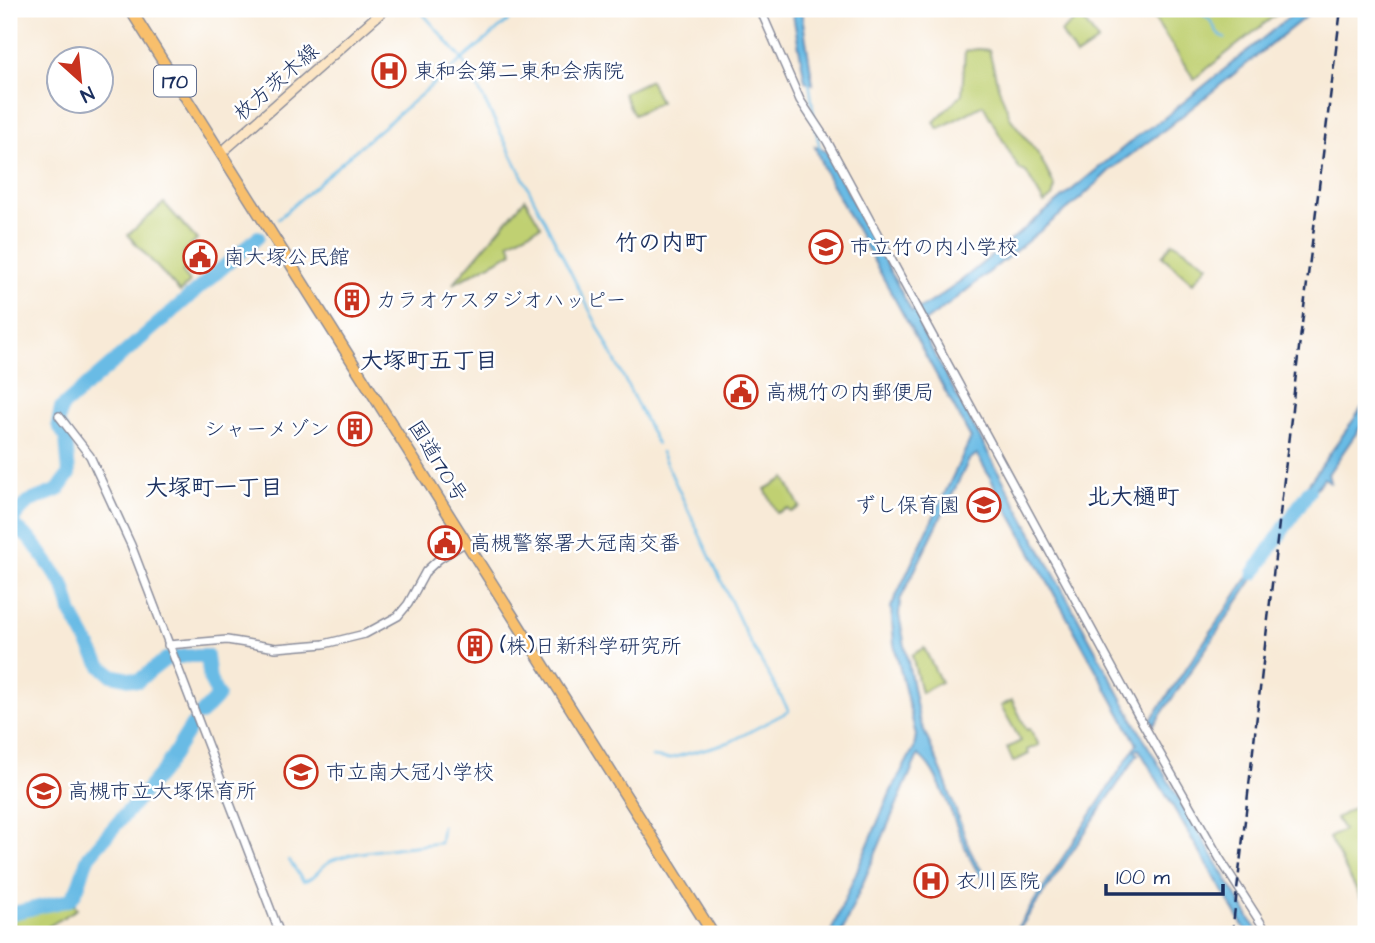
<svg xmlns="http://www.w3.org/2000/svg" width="1375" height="943" font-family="'Architects Daughter','Klee One',sans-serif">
<rect width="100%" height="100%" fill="#fff"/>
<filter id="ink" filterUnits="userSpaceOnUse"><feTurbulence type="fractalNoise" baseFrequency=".0143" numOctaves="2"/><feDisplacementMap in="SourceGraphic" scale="14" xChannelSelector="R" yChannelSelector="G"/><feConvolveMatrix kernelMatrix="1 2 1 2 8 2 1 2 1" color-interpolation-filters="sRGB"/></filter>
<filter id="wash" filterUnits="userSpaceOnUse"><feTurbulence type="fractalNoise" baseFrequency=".00686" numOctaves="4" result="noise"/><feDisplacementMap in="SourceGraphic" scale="28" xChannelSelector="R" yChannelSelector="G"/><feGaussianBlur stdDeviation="1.57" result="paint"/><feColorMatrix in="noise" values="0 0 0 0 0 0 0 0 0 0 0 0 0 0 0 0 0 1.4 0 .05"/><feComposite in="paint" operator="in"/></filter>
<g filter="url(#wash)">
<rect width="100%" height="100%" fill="#f8ead7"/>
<!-- green -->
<g fill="#c0d072" stroke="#6e8068" stroke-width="2">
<path d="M1148,9H1283L1194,79Z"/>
<path d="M1078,18H1082L1098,41L1076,56L1061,32Z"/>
<path d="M977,49L989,50L998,86L1011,119L1039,155L1055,187L1052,197L1044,203L1026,172L1019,169L983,105L938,129L934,122L962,94L965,51Z"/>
<path d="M650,80L660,102L634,115L623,93Z"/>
<path d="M525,199L541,226L509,242L513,252L453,284Z"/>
<path d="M164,203L197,240L183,253L188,259L183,264L186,267L182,272L190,282L180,292L128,235Z"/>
<path d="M1173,242L1208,265L1193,283L1162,256Z"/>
<path d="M785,478L800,507L791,512L788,508L777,513L765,489Z"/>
<path d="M924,648L941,682L921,693L912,655Z"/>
<path d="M1012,700L1027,730L1030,729L1039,745L1027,750L1029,754L1013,762L1007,748L1021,741L1001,706Z"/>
<path d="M1366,801V908L1329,838L1343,830L1336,818Z"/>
<path d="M72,902L77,909L36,934H9V927L13,925L11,917Z"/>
</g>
<!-- water -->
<g fill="#69bbe5" stroke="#4275a2" stroke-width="2">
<path d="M792,9H801L813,84L805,81Z"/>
<path d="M1299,9H1315L1168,127L1109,171L1081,198L957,298L919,326L1146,743L1259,934H1248L1139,749L1135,751L1138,754L1016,934H1013L1137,744L977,454L969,460L908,584L900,600L899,615L919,719L944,777L969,848L976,862L991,883L985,882C958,851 946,773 918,755L841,934H830L891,791L914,748L916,735L894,644L891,607L971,438L825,172L815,147L826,151L912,312L933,301L956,285L1140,134L1163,119Z"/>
<path d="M1366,233V302L1357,292Z"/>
<path d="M1366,402V419L1328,474L1330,482L1324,478L1299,509L1300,496Z"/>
<path d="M1261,558L1266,560L1154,725L1151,720Z"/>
</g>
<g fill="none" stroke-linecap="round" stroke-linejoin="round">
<!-- stream -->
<g stroke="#69bbe5" stroke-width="2.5">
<path d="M419,9L462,59L471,74L657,444"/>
<path d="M1196,9L1210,20L1219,35L1225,38"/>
<path d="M809,81L814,116"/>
<path d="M816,129L820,150"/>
<path d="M278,219L351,154L522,9"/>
<path d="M652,757L668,759L730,742L789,711L748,638L661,452"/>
<path d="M289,860L303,881C316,879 319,868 329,862C348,851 416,846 440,843L442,826"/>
</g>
<!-- river -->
<g stroke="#69bbe5" stroke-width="14">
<path d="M1254,573L1309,491"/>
<path d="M201,714L218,696L210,680L207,656H186L166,659L138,681L112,675L100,665L72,614L64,586L32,541L10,522L28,502L58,490L69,474L66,438L58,424L61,408L258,237"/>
<path d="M9,914L69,900C80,892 82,869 89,856L165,768L192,725"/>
</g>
</g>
</g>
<g filter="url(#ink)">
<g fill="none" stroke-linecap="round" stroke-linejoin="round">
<defs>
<g id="tertiary">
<path d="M760,9L800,100L827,141L1138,715L1220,859L1268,934"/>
<path d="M59,416L90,456L131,545L280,934"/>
<path d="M168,645L227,640L276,648L324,644L365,634L398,616L408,604L426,571L439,559L466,542"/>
</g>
<path id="secondary" d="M221,153L385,9"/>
<path id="trunk" d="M130,9L713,934"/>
</defs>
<!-- tertiary casing -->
<use href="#tertiary" stroke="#8a8c9a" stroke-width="10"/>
<!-- secondary casing -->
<use href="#secondary" stroke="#8a8c9a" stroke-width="12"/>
<!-- trunk casing -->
<use href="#trunk" stroke="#8a8c9a" stroke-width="13"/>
<!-- tertiary -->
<use href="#tertiary" stroke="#fff" stroke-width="7"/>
<!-- secondary -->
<use href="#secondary" stroke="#fce5c4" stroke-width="9"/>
<!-- trunk -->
<use href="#trunk" stroke="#f8bf6c" stroke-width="10"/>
<!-- rail -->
<path stroke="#1b2f5e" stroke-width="2.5" stroke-dasharray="10 5" stroke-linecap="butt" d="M1232,934L1299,348L1341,9"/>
</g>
</g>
<!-- icons -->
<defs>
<symbol id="hospital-ring" viewBox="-11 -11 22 22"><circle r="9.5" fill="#fff" stroke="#c8321e" stroke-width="1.5"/><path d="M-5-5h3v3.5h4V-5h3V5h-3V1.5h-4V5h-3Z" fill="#c8321e"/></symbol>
<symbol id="school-ring" viewBox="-11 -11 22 22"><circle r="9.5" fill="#fff" stroke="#c8321e" stroke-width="1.5"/><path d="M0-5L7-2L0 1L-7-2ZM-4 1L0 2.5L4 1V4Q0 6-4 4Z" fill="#c8321e"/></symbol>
<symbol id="civic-ring" viewBox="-11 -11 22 22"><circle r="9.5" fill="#fff" stroke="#c8321e" stroke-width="1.5"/><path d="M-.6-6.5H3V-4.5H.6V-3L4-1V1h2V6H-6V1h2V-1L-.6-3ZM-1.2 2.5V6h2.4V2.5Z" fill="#c8321e"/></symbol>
<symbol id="building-ring" viewBox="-11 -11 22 22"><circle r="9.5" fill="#fff" stroke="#c8321e" stroke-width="1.5"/><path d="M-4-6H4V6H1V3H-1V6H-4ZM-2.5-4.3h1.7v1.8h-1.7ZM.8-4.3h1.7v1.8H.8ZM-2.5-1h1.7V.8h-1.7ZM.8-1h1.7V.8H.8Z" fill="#c8321e"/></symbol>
</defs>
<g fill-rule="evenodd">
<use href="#hospital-ring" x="370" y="52" width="38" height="38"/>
<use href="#school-ring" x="807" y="228" width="38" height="38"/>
<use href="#civic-ring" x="181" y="238" width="38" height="38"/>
<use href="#building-ring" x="333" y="281" width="38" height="38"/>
<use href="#civic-ring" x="722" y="373" width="38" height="38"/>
<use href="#building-ring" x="336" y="410" width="38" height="38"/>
<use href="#school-ring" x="965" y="486" width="38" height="38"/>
<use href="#civic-ring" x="426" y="524" width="38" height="38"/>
<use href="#building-ring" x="456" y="627" width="38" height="38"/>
<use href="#school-ring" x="282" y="753" width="38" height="38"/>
<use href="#school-ring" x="25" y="772" width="38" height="38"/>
<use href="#hospital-ring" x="912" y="862" width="38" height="38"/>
</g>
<g text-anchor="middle" stroke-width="5" stroke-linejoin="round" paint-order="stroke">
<!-- shield labels -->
<rect fill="#fff" stroke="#5f6d8e" stroke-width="2" x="154" y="65.5" width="42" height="31" rx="5"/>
<g font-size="19" font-weight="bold" fill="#1b2f5e">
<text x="175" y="88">170</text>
</g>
<!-- poi labels -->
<g font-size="21" fill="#1b2f5e" stroke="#fff" text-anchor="start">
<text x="414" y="78">東和会第二東和会病院</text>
<text x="850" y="254">市立竹の内小学校</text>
<text x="224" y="264">南大塚公民館</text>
<text x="376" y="307">カラオケスタジオハッピー</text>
<text x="766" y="399">高槻竹の内郵便局</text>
<text x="330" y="436" text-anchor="end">シャーメゾン</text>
<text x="960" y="512" text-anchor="end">ずし保育園</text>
<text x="470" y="550">高槻警察署大冠南交番</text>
<text x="500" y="653">(株)日新科学研究所</text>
<text x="326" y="779">市立南大冠小学校</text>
<text x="68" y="798">高槻市立大塚保育所</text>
<text x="956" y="888">衣川医院</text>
</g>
<!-- street labels -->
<g font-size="21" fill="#1b2f5e" stroke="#fff">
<text transform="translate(276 82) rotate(-41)" y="7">枚方茨木線</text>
<text transform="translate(438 461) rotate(58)" y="7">国道170号</text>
</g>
<!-- neighbourhood labels -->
<g font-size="23" font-weight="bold" fill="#1b2f5e" stroke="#fff">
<text x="661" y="250">竹の内町</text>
<text x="429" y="368">大塚町五丁目</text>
<text x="214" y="495">大塚町一丁目</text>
<text x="1133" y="504">北大樋町</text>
</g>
</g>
<!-- margin -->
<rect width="1375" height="943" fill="none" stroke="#fff" stroke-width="35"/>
<!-- north arrow -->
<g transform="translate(80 80) rotate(153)"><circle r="33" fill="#ffffff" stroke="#a4acbf" stroke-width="2"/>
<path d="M0-5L12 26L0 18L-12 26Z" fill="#c8321e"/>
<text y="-10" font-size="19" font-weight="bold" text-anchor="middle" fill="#1b2f5e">N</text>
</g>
<!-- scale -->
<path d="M1106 884v10h117v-10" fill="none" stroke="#1b2f5e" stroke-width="3.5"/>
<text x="1116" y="884" font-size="21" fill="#1b2f5e" stroke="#ffffff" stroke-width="5" paint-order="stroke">100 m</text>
</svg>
